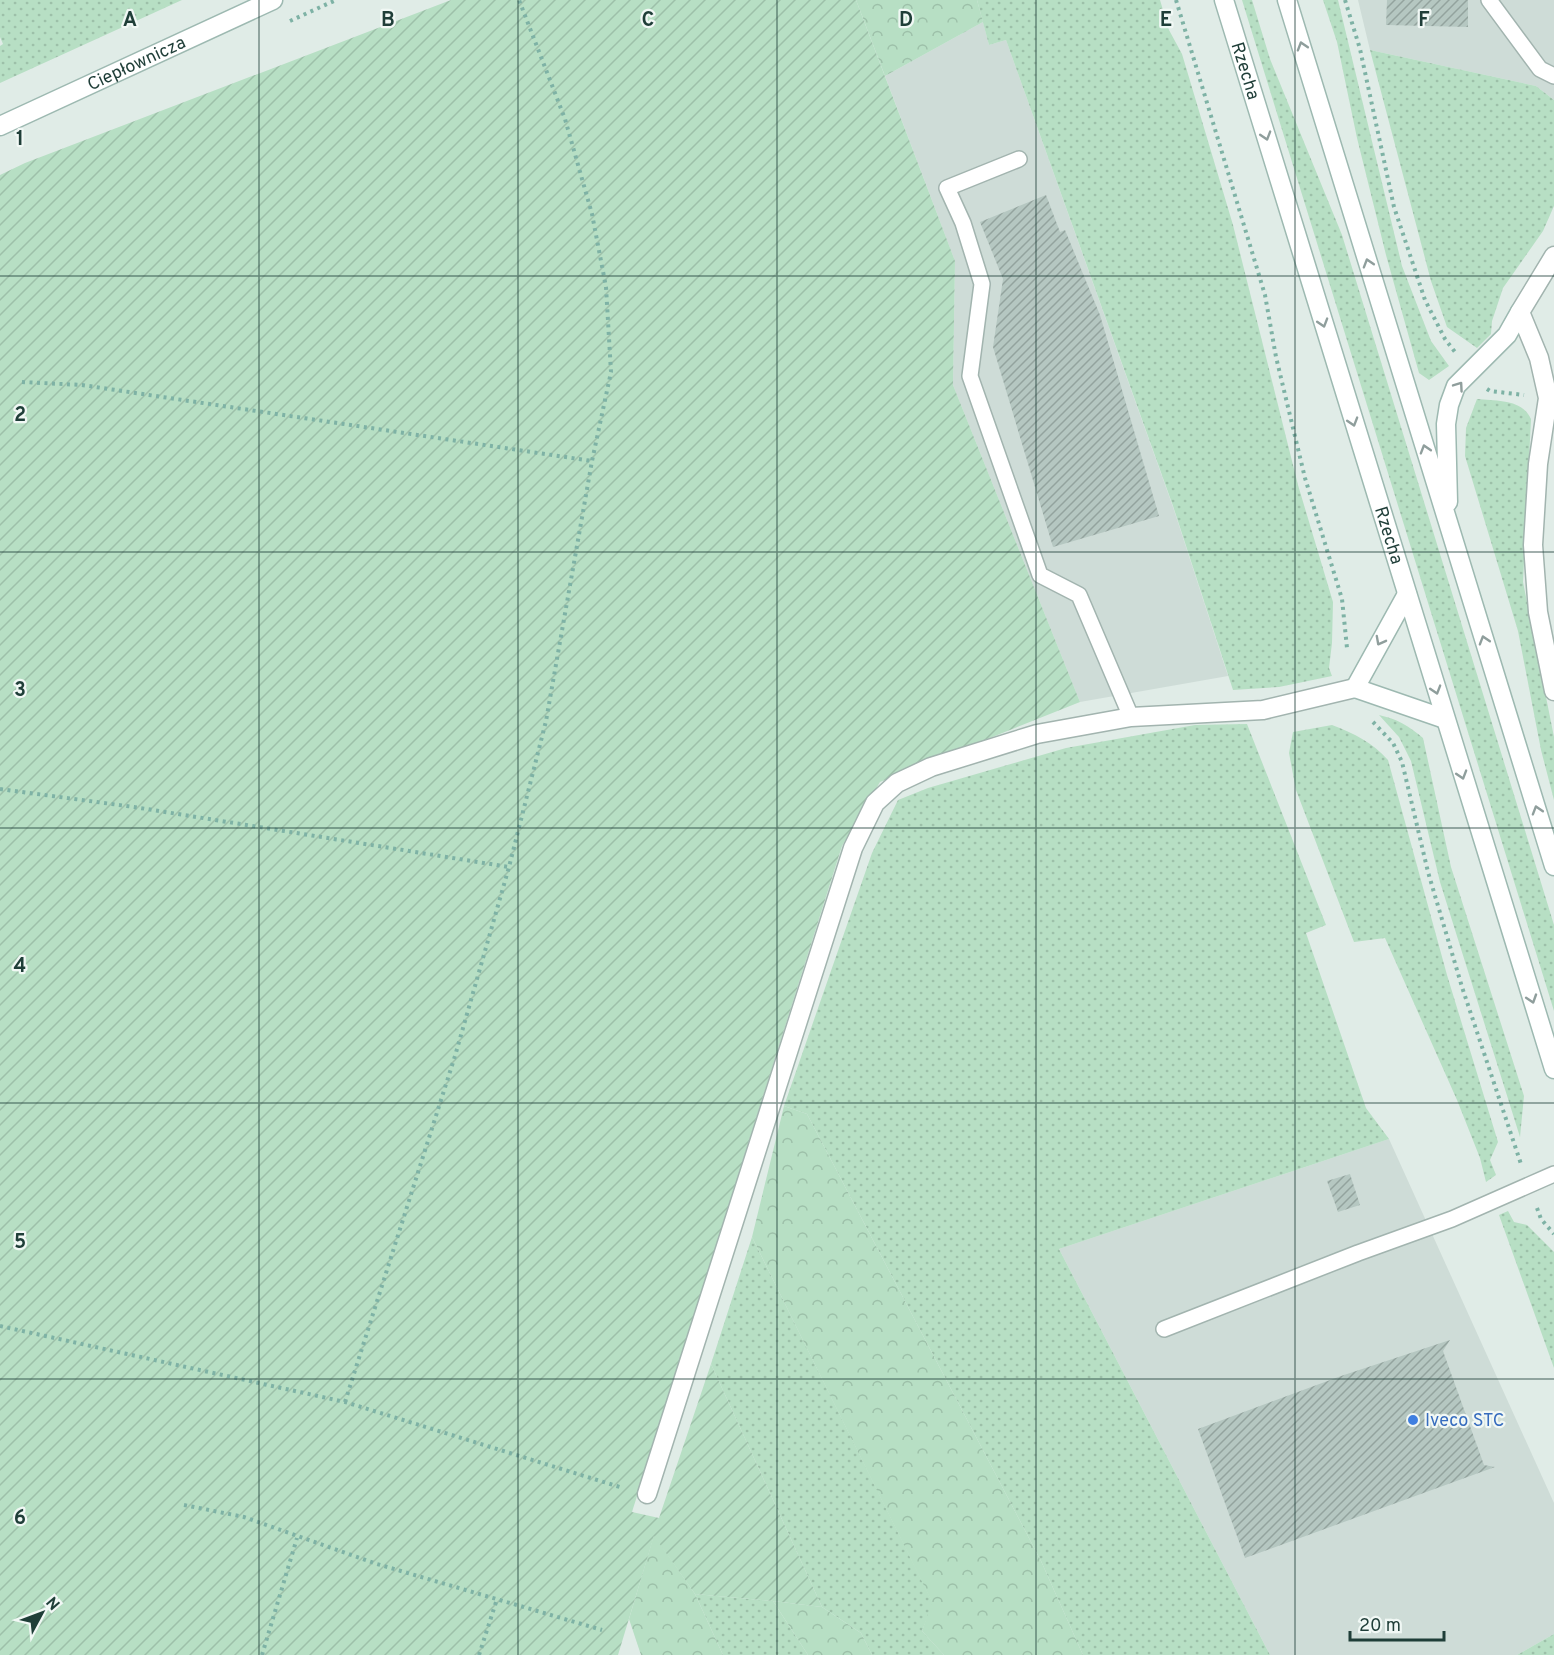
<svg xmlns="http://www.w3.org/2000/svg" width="1554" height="1655" font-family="Overpass,sans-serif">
<defs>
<pattern id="grass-dots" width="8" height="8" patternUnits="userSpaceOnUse" patternTransform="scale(1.5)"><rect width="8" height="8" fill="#b7dfc4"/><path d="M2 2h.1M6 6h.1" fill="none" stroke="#9dc0a9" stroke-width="1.8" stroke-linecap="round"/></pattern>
<pattern id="forest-crowns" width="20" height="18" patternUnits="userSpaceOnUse" patternTransform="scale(1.5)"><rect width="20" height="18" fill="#b7dfc4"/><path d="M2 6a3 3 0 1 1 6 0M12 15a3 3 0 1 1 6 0" fill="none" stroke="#9dc0a9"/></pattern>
<pattern id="garden-furrows" width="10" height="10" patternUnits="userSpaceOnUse" patternTransform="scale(1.5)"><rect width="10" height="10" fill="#b7dfc4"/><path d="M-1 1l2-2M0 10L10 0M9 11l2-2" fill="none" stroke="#9dc0a9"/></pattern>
<pattern id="building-hatch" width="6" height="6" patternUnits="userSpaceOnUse" patternTransform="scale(1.5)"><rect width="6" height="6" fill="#b5c7c1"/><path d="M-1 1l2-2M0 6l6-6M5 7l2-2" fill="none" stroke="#93a39e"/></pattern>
</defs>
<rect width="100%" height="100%" fill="#e0ece7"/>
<!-- built -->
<g fill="#cedcd7">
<path d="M1358,0H1554V100L1536,86L1370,50Z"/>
<path d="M983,22L989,45L1006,40L1173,507L1228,676L1080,702L953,385L955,261L885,76Z"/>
<path d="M1389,1139L1554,1503V1634L1517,1655H1270L1059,1249Z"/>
</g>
<!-- grass -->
<g fill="url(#grass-dots)">
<path d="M0,0H182L0,83V46L3,44L0,37Z"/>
<path d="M977,0H1160L1169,30L1182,54L1233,225L1298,485L1333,602L1332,643L1329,668L1332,676L1279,687L1233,690L1173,506L1006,40L989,45Z"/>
<path d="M1242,0H1252L1270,59L1342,235L1554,925V1011Z"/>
<path d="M1323,0H1338L1402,266L1431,341L1449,366L1429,380L1419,373L1386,255L1357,138L1337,42Z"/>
<path d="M1370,50L1536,86L1554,100V206L1543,231L1503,288L1492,321L1491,334L1477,348L1447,327L1431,281Z"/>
<path d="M1477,399C1497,401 1522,399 1531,419L1523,582L1554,737V800L1541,750L1518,631L1465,456L1466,428Z"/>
<path d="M1379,715C1397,719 1409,726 1423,738L1451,867L1524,1096L1520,1137L1440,882L1411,761L1399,737Z"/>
<path d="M1247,724L1326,925L1306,933L1366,1108L1389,1139L1059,1249L1270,1655H1083L1041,1561L807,1114L784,1106L872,853L898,800L928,788L1066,748L1195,725Z"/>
<path d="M1332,725C1355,734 1372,742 1388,760L1447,975L1498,1142L1490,1160L1496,1175L1486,1182L1480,1158L1457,1100L1385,938L1354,942L1296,790L1289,753L1293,732Z"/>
<path d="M1508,1211L1514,1222L1527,1225L1554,1252V1368L1499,1215Z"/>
<path d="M752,1237L933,1603L922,1631L944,1655H872L861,1633L822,1607L711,1364Z"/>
<path d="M695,1594L773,1601L808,1655H723Z"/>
<path d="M1554,1634V1655H1517Z"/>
</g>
<!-- forest -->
<g fill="url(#forest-crowns)">
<path d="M856,0H977L983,22L885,76Z"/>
<path d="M784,1106L807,1114L1041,1561L1083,1655H944L922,1631L932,1602L752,1237Z"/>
<path d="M654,1535L695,1594L723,1655H641L629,1619Z"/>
<path d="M773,1601L822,1607L861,1633L872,1655H808Z"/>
</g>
<!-- garden -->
<path fill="url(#garden-furrows)" d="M451,0H856L955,261L953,385L1080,702L880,782L842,846L632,1512L659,1518L711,1364L822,1607L773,1601L695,1594L654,1536L618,1655H0V175L25,163Z"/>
<!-- building -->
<g fill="url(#building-hatch)">
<path d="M1387,0H1468V27L1386,25Z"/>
<path d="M1046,195L1060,232L1065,230L1100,315L1159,516L1053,547L993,347L1003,279L980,222Z"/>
<path d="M1350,1174L1360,1205L1338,1212L1327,1181Z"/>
<path d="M1450,1340L1443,1351L1484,1465L1495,1467L1245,1558L1198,1429L1341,1376Z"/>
</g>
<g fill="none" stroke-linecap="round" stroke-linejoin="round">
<defs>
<g id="service">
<path d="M1489,0L1540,69L1554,76"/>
<path d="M1019,159L947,188L963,223L982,284L970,376L1040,575L1079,595L1131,717"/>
<path d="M1164,1329L1358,1253L1452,1219L1554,1174"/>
</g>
<g id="minor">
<path d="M1554,256L1520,312L1539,358L1548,398L1538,464L1533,545L1538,612L1554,691"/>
<path d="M647,1494L853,848L875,803L897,783L931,767L1037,734L1131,717L1263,710L1355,688"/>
</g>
<g id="secondary">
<path id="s1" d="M1224,0L1554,1069"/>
<path d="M1287,0L1554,866"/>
<path id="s2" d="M0,126L273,0"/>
<path d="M1448,502L1446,424L1449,405L1456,386L1507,335L1520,312"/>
<path d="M1407,594L1355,688L1445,719"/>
</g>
</defs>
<!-- service casing -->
<use href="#service" stroke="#a2b4af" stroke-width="18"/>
<!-- minor casing -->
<use href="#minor" stroke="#a2b4af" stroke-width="21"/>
<!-- secondary casing -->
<use href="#secondary" stroke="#9db9b1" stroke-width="21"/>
<!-- path -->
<g stroke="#7eb2a5" stroke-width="4" stroke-dasharray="3 4.5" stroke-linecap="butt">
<path d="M1176,0L1265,295L1276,357L1305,478L1342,599L1347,648"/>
<path d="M1345,0L1360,49L1394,207L1425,300L1445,339L1455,352"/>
<path d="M290,21L336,0"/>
<path d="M22,382L82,385L592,461"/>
<path d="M1487,389L1490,391L1524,395"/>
<path d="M1373,722L1393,743L1402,762L1428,872L1462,987L1521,1164"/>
<path d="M0,789L134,807L509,867"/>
<path d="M1537,1208L1541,1219L1554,1234"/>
<path d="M0,1326L345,1402L623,1488"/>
<path d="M345,1402L455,1056L509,867L546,721L592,461L611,372L606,287L592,214L565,119L519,0"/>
<path d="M184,1505L244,1517L377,1564L602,1630"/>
<path d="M262,1655L297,1538"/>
<path d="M479,1655L497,1599"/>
</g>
<!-- service -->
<use href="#service" stroke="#fff" stroke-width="15"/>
<!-- minor -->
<use href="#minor" stroke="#fff" stroke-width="18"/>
<!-- secondary -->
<use href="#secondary" stroke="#fff" stroke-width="18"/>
</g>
<!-- one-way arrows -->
<defs><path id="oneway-chevron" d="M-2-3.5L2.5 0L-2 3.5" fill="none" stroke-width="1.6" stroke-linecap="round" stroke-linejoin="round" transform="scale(1.5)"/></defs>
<g stroke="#8f9e9c">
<use href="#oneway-chevron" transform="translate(1302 46) rotate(-107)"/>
<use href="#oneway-chevron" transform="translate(1266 136) rotate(73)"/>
<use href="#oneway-chevron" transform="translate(1368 263) rotate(-107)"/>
<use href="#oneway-chevron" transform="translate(1323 323) rotate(73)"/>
<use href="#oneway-chevron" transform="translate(1459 386) rotate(-55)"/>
<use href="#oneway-chevron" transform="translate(1353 422) rotate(73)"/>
<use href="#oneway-chevron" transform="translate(1425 449) rotate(-107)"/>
<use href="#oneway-chevron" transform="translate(1484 640) rotate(-107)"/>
<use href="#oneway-chevron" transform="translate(1380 641) rotate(118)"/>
<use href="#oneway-chevron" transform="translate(1436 690) rotate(73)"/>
<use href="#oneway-chevron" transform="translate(1462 775) rotate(73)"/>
<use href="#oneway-chevron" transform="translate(1537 810) rotate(-107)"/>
<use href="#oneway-chevron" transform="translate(1532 999) rotate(72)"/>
</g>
<!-- grid -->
<path fill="none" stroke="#1f3e38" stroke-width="1.5" stroke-opacity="0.55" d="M259,0V1655M518,0V1655M777,0V1655M1036,0V1655M1295,0V1655M0,276H1554M0,552H1554M0,828H1554M0,1103H1554M0,1379H1554"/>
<!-- markers -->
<circle fill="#3f7fe0" stroke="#f1f8f5" stroke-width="2" cx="1413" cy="1420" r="6"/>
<g text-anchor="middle" stroke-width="4.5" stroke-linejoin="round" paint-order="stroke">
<!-- street labels -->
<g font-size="18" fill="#1f3e38" stroke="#f1f8f5">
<text dy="6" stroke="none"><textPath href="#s2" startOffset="150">Ciepłownicza</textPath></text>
<text dy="6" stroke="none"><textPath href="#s1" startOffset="74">Rzecha</textPath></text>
<text dy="6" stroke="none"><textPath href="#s1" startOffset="560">Rzecha</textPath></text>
</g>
<!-- shop labels -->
<g font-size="18" fill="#366cbe" stroke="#f1f8f5" text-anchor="start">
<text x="1425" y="1426">Iveco STC</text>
</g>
</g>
<g font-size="20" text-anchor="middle" font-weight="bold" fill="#1f3e38" stroke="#f1f8f5" stroke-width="4.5" stroke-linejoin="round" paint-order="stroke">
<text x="130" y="26">A</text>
<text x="388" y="26">B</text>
<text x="648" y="26">C</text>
<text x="906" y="26">D</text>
<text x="1166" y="26">E</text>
<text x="1424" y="26">F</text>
<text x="20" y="145">1</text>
<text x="20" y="421">2</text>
<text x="20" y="696">3</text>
<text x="20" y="972">4</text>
<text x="20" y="1248">5</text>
<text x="20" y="1524">6</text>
</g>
<!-- north arrow -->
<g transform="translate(42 1613) rotate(49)" stroke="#f1f8f5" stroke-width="4.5" paint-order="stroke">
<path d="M0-4.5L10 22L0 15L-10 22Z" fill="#1f3e38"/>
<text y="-9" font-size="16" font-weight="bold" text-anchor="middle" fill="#1f3e38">N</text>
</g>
<!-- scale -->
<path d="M1350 1631v9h94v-9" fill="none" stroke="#1f3e38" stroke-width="3"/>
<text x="1359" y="1631" font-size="18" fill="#1f3e38" stroke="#f1f8f5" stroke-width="4.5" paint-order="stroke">20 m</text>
</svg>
